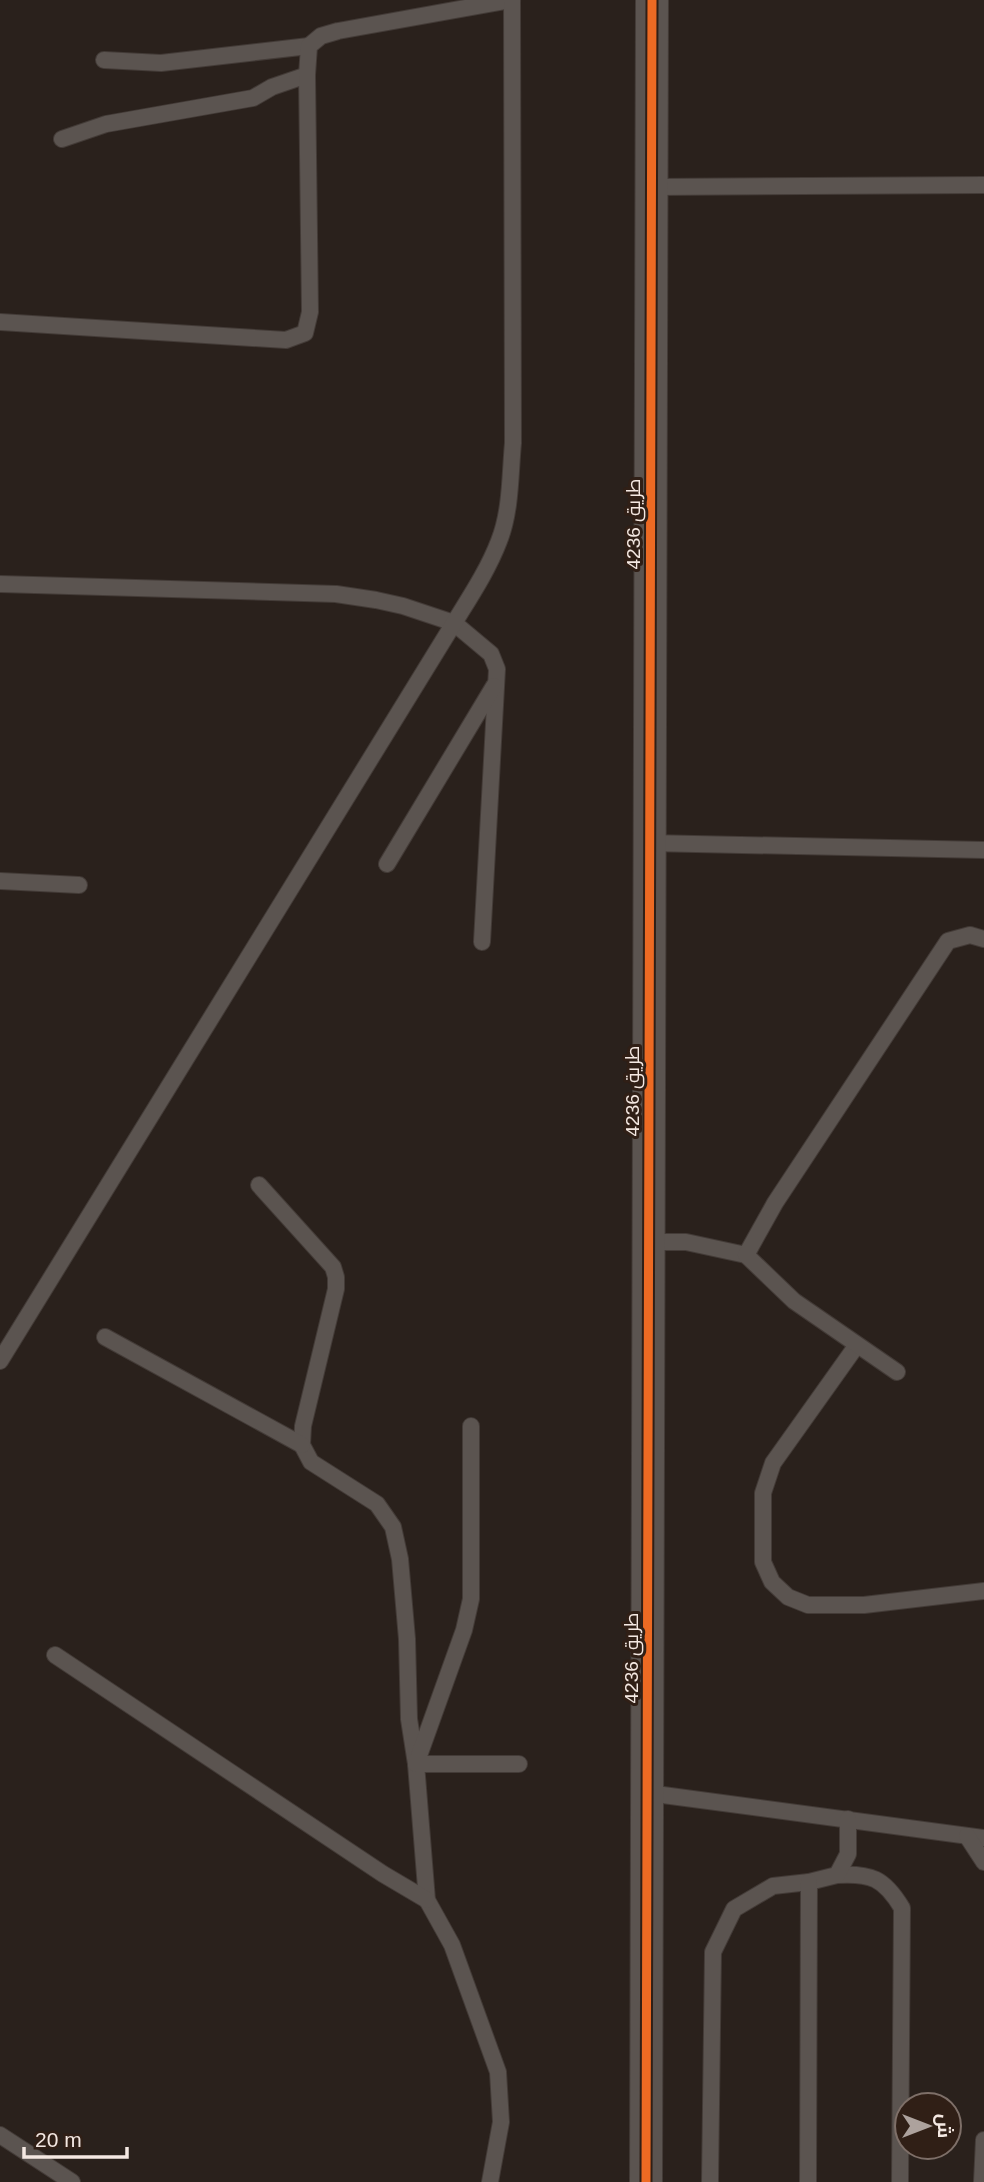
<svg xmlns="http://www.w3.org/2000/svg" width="984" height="2182" font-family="Helvetica,Cairo,sans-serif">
<rect width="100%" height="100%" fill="#2a211c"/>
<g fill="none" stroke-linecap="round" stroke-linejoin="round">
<defs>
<g id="service">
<path d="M104,60L161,63L309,46"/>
<path d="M62,139L106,124L253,98L272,87L307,75"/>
<path d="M652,187L984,185"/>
<path d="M0,322L286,340L305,333L310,312L307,75L309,46L321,36L338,31L510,0"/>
<path d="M0,584L336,594L376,600L403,606L454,623L491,654L497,669L482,942"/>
<path d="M649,843L984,850"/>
<path d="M387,864L494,686"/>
<path d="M0,881L79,885"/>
<path d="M259,1185L333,1267L336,1277V1289L303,1426L302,1445L311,1462L377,1504L393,1527L400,1559L407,1639L409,1719L416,1764L427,1900L452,1945L498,2072L501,2122L490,2182"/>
<path d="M649,1242H686L746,1255"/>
<path d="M105,1337L302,1445"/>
<path d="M857,1345L773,1463L763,1493V1562L772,1582L788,1597L808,1605H864L984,1591"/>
<path d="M0,1361L454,623C470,597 488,570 499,541C511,511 510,475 513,443L512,0"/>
<path d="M897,1372L794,1301L746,1255L775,1203L948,941L970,935L984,939"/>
<path d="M471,1426V1599L464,1630L416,1764H519"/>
<path d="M55,1655L383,1874L427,1900"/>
<path d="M648,1793L984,1838"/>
<path d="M967,1836L984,1862"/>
<path d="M837,1875C871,1873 884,1878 902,1908L900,2182"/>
<path d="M0,2135L72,2182"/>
<path d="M710,2182L713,1952L734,1909L773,1886L809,1882L837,1875L848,1854V1819"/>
<path d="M808,2182L809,1882"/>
<path d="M982,2182L984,2140"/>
</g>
<path id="minor" d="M646,2182L652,0"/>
</defs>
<!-- service casing -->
<use href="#service" stroke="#433b37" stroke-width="18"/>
<!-- minor casing -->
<use href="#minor" stroke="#433b37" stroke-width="34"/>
<!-- service -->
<use href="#service" stroke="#5b5450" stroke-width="16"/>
<!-- minor -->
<use href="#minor" stroke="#5b5450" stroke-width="32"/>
<defs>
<path id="cycleway" d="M646,2182L652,0"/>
</defs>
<!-- cycleway casing -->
<use href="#cycleway" stroke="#301f16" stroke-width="13"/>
<!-- cycleway -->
<use href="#cycleway" stroke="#ed6a23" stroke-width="9"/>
</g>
<g text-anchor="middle" stroke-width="6" stroke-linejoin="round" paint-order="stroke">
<!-- street labels -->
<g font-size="19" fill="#f4e8e2" stroke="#301f16">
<text transform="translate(633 524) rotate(-90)" y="7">طريق 4236</text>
<text transform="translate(632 1091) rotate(-90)" y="7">طريق 4236</text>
<text transform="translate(631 1658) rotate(-90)" y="7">طريق 4236</text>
</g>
</g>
<!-- north arrow -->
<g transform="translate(928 2126) rotate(90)"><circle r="33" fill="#301f16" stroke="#7e6f68" stroke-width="2"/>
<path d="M0-5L12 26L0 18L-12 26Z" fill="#ada29d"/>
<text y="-10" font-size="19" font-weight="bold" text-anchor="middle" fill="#f4e8e2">ش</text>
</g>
<!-- scale -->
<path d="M24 2147v10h103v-10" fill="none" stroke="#f4e8e2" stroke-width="3.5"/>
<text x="35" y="2147" font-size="21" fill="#f4e8e2" stroke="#301f16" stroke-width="5" paint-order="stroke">20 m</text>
</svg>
